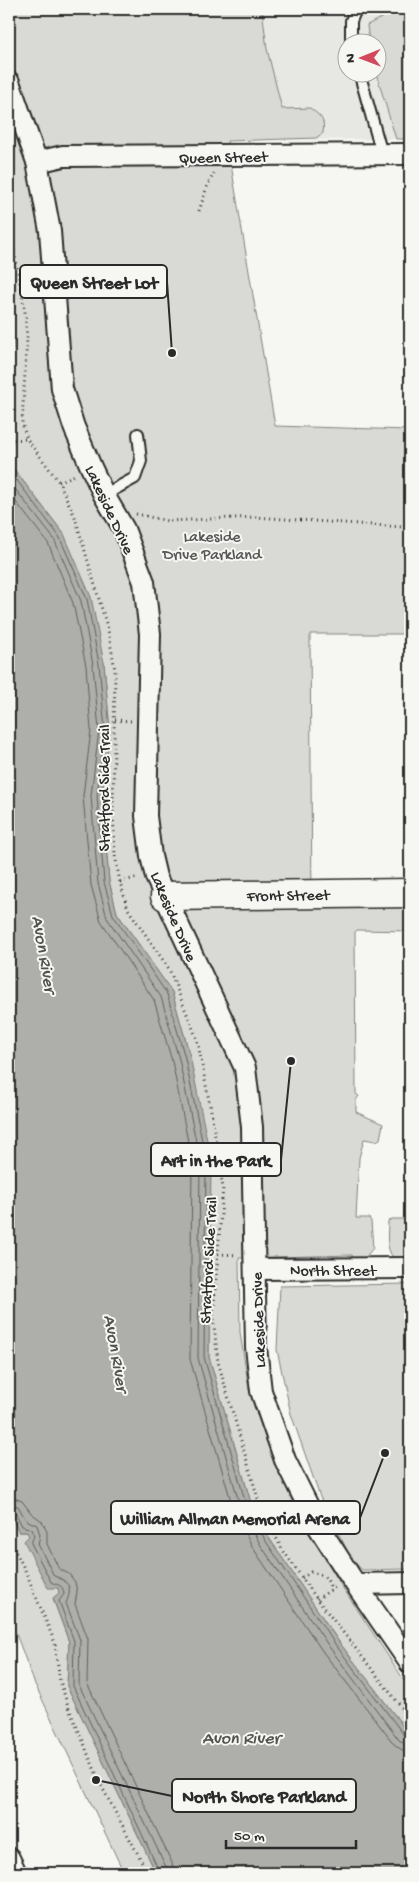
<svg xmlns="http://www.w3.org/2000/svg" width="419" height="1882" font-family="'Gochi Hand',sans-serif">
<rect width="100%" height="100%" fill="#f6f6f2"/>
<filter id="ink" filterUnits="userSpaceOnUse"><feTurbulence type="fractalNoise" baseFrequency=".02" numOctaves="2"/><feDisplacementMap in="SourceGraphic" scale="10" xChannelSelector="R" yChannelSelector="G"/><feConvolveMatrix kernelMatrix="1 2 1 2 8 2 1 2 1" color-interpolation-filters="sRGB"/></filter>
<g filter="url(#ink)">
<!-- built -->
<path fill="#e7e7e3" fill-rule="evenodd" d="M248,9H410V139L274,140ZM346,42H376V72H346Z"/>
<!-- green -->
<g fill="#d9d9d5" stroke="#828280">
<path d="M9,9H262L267,49L282,109L310,108C321,117 325,118 323,133L316,138L227,141L275,426L410,430V634H310L312,902L410,900V931L357,930L355,932L356,1094L359,1096L356,1100V1112L383,1124L380,1139L376,1141L364,1139L359,1158L356,1218H369L371,1221L373,1248L364,1259H353L352,1255L239,1258L240,1332L249,1390L267,1442L290,1496L308,1530L341,1585L410,1689V1735L339,1642L269,1538L251,1503L209,1357V1292L190,1056L172,992L117,913L109,881L102,796L110,731L104,663L64,534L13,468L9,432L13,340L11,288L9,275Z"/>
<path d="M399,9H410V139H396L376,73V42H369L367,25Z"/>
<path d="M410,1154V1258L393,1257C385,1248 388,1233 388,1221L392,1219H404L406,1178Z"/>
<path d="M410,1284V1569L362,1570L351,1558L320,1497L291,1414L277,1350L280,1286Z"/>
<path d="M9,1511L19,1532H27L58,1588L59,1593L53,1599L69,1642L67,1686L156,1873H124L34,1682L9,1615Z"/>
</g>
<!-- water -->
<path fill="#aeaeab" stroke="#7a7a78" d="M9,275L11,288L13,340L9,432L13,468L64,534L91,597L104,663L110,731L102,796L109,881L117,913L172,992L190,1056L211,1160L209,1357L251,1503L269,1538L339,1642L410,1735V1873H156L67,1686L69,1642L53,1598L59,1593L58,1588H48L24,1541L29,1536L27,1532H19L9,1511Z"/>
<g fill="none" stroke-linecap="round" stroke-linejoin="round">
<!-- shore -->
<g stroke="#5f5f5e" stroke-width="1">
<path d="M9,470L59,536L87,599L99,664L105,730L97,796L104,882L113,915L167,994L185,1058L206,1160L204,1357L246,1504L265,1540L335,1644L404,1735L410,1738"/>
<path d="M9,481L54,539L81,601L93,665L99,730L91,796L98,883L107,918L161,997L179,1059L200,1161L198,1358L240,1506L260,1544L330,1648L399,1740L404,1743L410,1744"/>
<path d="M9,493L48,543L73,603L86,666L91,730L83,796L91,885L101,921L154,1000L172,1061L192,1162L190,1359L233,1508L253,1548L323,1652L394,1744L402,1750L410,1751"/>
<path d="M9,1496L22,1501L31,1513L42,1521L47,1532V1544L59,1569L69,1574L75,1582L77,1592L75,1604L88,1639L87,1683L172,1863L174,1873"/>
<path d="M9,1504L18,1506L26,1520L37,1525L40,1535L38,1544L54,1576C69,1581 73,1588 66,1603L80,1640L79,1685L166,1867L167,1873"/>
<path d="M9,1510L15,1512L22,1526L32,1529L34,1536L31,1543L51,1582C57,1586 63,1583 64,1594L59,1601L74,1641L73,1686L160,1873"/>
</g>
<defs>
<g id="lane">
<path d="M351,42V21L356,9"/>
<path d="M359,72L382,154"/>
<path d="M104,495L135,478L141,461L138,434"/>
</g>
<g id="street">
<path d="M9,82L37,162L50,231L62,389L74,427L91,467L104,495L124,529L144,582L150,634L146,816L151,856L156,877L245,1068L252,1127L256,1347L261,1391L285,1460L318,1526L350,1576L410,1663"/>
<path d="M37,162L63,156L410,154"/>
<path d="M255,1269L410,1268"/>
<path d="M357,1584L410,1583"/>
<path d="M9,1858L16,1873"/>
</g>
<path id="secondary" d="M165,896L410,893"/>
</defs>
<!-- lane casing -->
<use href="#lane" stroke="#2b2b2b" stroke-width="14"/>
<!-- street casing -->
<use href="#street" stroke="#2b2b2b" stroke-width="24"/>
<!-- secondary casing -->
<use href="#secondary" stroke="#2b2b2b" stroke-width="31"/>
<!-- path -->
<g stroke="#2b2b2b" stroke-width="3" stroke-dasharray="1 4" stroke-linecap="butt">
<path d="M199,211L208,184L215,172"/>
<path d="M9,223L25,311L27,339L22,423L27,439L59,482L75,517L108,630L115,670L113,809L115,855L120,882L128,909L169,969L197,1039L211,1111L223,1188L213,1316L218,1362L261,1509L282,1549L317,1599L410,1718"/>
<path d="M9,440L27,439"/>
<path d="M59,482L75,475"/>
<path d="M136,514L168,521L255,517L402,527L410,522"/>
<path d="M115,720L132,721"/>
<path d="M120,882L139,877"/>
<path d="M218,1254L237,1255"/>
<path d="M9,1539L25,1570L55,1643L60,1681L69,1709L84,1743L87,1752L103,1789L148,1873"/>
<path d="M302,1578L311,1572C323,1574 328,1578 331,1589"/>
<path d="M317,1599L335,1587"/>
</g>
<!-- lane -->
<use href="#lane" stroke="#f6f6f2" stroke-width="10"/>
<!-- street -->
<use href="#street" stroke="#f6f6f2" stroke-width="20"/>
<!-- secondary -->
<use href="#secondary" stroke="#f6f6f2" stroke-width="28"/>
</g>
</g>
<g text-anchor="middle" stroke-width="4" stroke-linejoin="round" paint-order="stroke">
<!-- street labels -->
<g font-size="16" fill="#2b2b2b" stroke="#f6f6f2">
<text transform="translate(223 156) rotate(-1)" y="6">Queen Street</text>
<text transform="translate(111 509) rotate(65)" y="6">Lakeside Drive</text>
<text transform="translate(103 788) rotate(-90)" y="6">Stratford Side Trail</text>
<text transform="translate(288 894) rotate(-1)" y="6">Front Street</text>
<text transform="translate(175 916) rotate(67)" y="6">Lakeside Drive</text>
<text transform="translate(207 1260) rotate(-87)" y="6">Stratford Side Trail</text>
<text x="333" y="1275">North Street</text>
<text transform="translate(257 1320) rotate(-92)" y="6">Lakeside Drive</text>
</g>
<!-- park labels -->
<g font-size="16" fill="#565656" stroke="#f6f6f2">
<text x="212" y="541">Lakeside<tspan x="212" dy="18">Drive Parkland</tspan></text>
</g>
<!-- water labels -->
<g font-size="18" font-style="italic" fill="#525251" stroke="#f6f6f2">
<text transform="translate(45 954) rotate(80)" y="6">Avon River</text>
<text transform="translate(117 1353) rotate(80)" y="6">Avon River</text>
<text x="241" y="1743">Avon River</text>
</g>
</g>
<!-- callouts -->
<path fill="none" stroke="#2b2b2b" stroke-width="2" d="M172 353L167 282M291 1061L281 1160M385 1453L360 1518M96 1780L172 1796"/>
<g fill="#2b2b2b" stroke="#f6f6f2" stroke-width="2">
<circle cx="172" cy="353" r="5"/>
<circle cx="291" cy="1061" r="5"/>
<circle cx="385" cy="1453" r="5"/>
<circle cx="96" cy="1780" r="5"/>
</g>
<g fill="#f6f6f2" stroke="#2b2b2b" stroke-width="2">
<rect x="20" y="265" width="147" height="33" rx="5"/>
<rect x="151" y="1143" width="130" height="33" rx="5"/>
<rect x="111" y="1501" width="249" height="33" rx="5"/>
<rect x="172" y="1779" width="184" height="33" rx="5"/>
</g>
<g font-size="18" text-anchor="middle" font-weight="bold" fill="#2b2b2b">
<text x="94" y="288">Queen Street Lot</text>
<text x="216" y="1166">Art in the Park</text>
<text x="235" y="1524">William Allman Memorial Arena</text>
<text x="264" y="1802">North Shore Parkland</text>
</g>
<!-- margin -->
<rect width="419" height="1882" fill="none" stroke="#f6f6f2" stroke-width="30"/>
<rect x="15" y="15" width="389" height="1852" fill="none" stroke="#2b2b2b" stroke-width="2" filter="url(#ink)"/>
<!-- north arrow -->
<g transform="translate(362 58) rotate(269)"><circle r="24" fill="#f6f6f2" stroke="#a5a5a2"/>
<path d="M0-4L9 19L0 12L-9 19Z" fill="#d1495b"/>
<text y="-8" font-size="14" font-weight="bold" text-anchor="middle" fill="#2b2b2b">N</text>
</g>
<!-- scale -->
<path d="M226 1840v8h130v-8" fill="none" stroke="#2b2b2b" stroke-width="2.5"/>
<text x="234" y="1840" font-size="15" fill="#2b2b2b" stroke="#f6f6f2" stroke-width="4" paint-order="stroke">50 m</text>
</svg>
